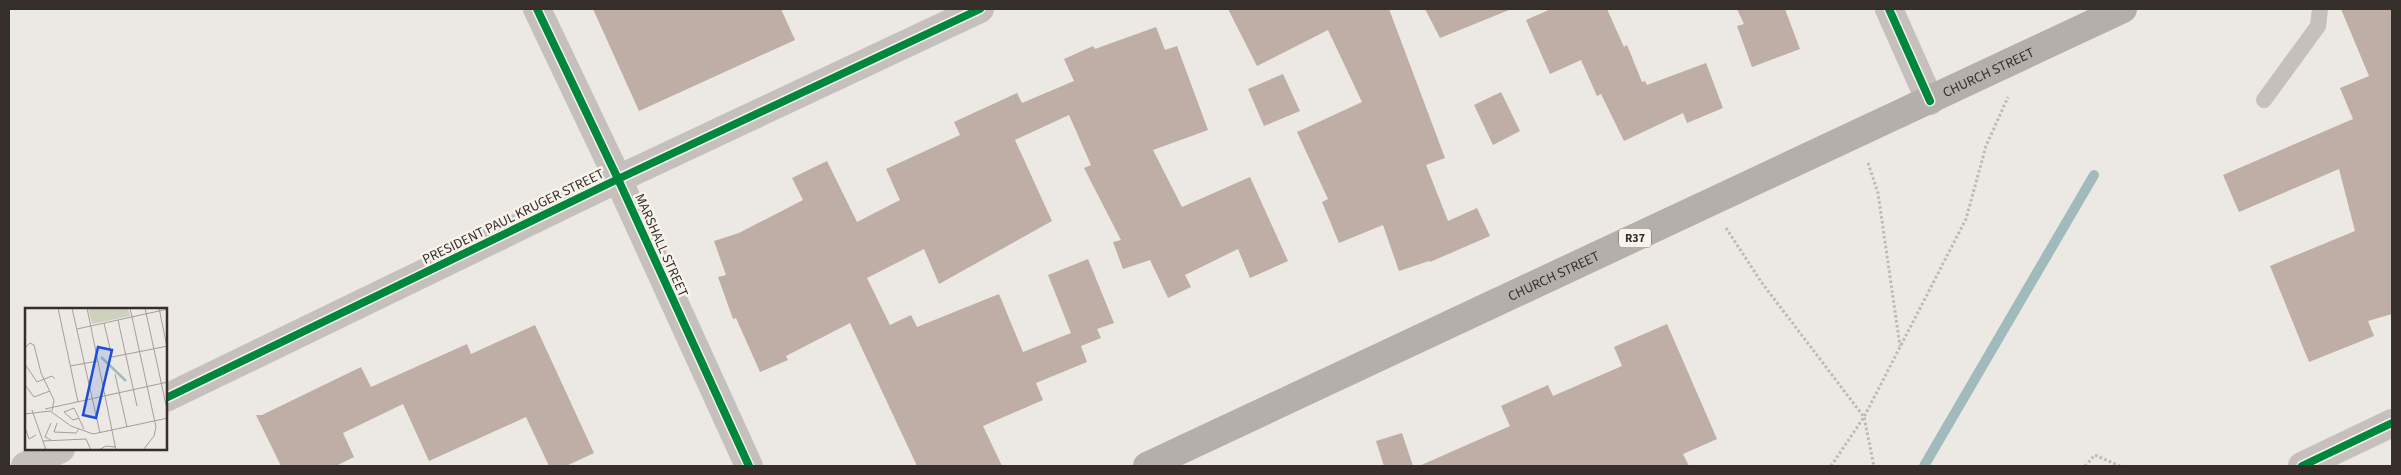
<svg xmlns="http://www.w3.org/2000/svg" width="2401" height="475" font-family="'Source Sans 3',sans-serif">
<rect width="100%" height="100%" fill="#ece8e3"/>
<g fill="none" stroke-linecap="round" stroke-linejoin="round">
<!-- stream -->
<path stroke="#a1bbbc" stroke-width="10" d="M1924,466L2094,175"/>
</g>
<!-- building -->
<g fill="#beaea6">
<path d="M593,9H781L795,40L639,111Z"/>
<path d="M1228,9H1389L1445,158L1426,165L1448,221L1477,208L1490,236L1430,262L1429,261L1399,271L1383,225L1339,243L1322,202L1328,199L1297,132L1362,102L1328,30L1257,66Z"/>
<path d="M1425,9H1509V10L1440,38Z"/>
<path d="M1551,9H1607L1624,47L1627,45L1642,82L1645,81L1647,85L1706,63L1723,108L1687,123L1683,113L1624,141L1601,94L1597,96L1581,60L1550,74L1526,20Z"/>
<path d="M1737,9H1785L1800,49L1752,67L1737,26L1744,24Z"/>
<path d="M2341,9H2392V314L2368,321L2374,336L2309,362L2270,266L2355,231L2339,169L2239,212L2223,175L2353,119L2340,88L2369,76Z"/>
<path d="M1156,27L1165,50L1177,46L1208,130L1153,150L1182,207L1250,177L1288,261L1250,278L1238,249L1185,275L1191,287L1168,298L1150,260L1123,269L1113,242L1121,240L1084,168L1091,165L1069,115L1015,140L1052,221L939,284L924,249L867,278L890,325L911,315L917,327L999,294L1023,352L1071,333L1048,275L1088,259L1114,323L1097,329L1101,338L1081,346L1087,362L1036,383L1043,400L983,426L1002,466H917L850,323L786,356L788,360L760,372L736,318L733,319L718,277L726,275L714,241L739,233L803,200L792,178L827,161L857,222L900,200L886,169L960,135L954,122L1017,93L1022,103L1074,81L1064,59L1093,46L1095,49Z"/>
<path d="M1283,74L1300,111L1264,126L1248,89Z"/>
<path d="M1501,92L1520,131L1493,145L1474,105Z"/>
<path d="M1667,324L1717,439L1683,454L1689,466H1419L1510,426L1501,406L1548,385L1553,396L1622,366L1614,347Z"/>
<path d="M535,325L594,453L566,466H549L526,417L429,461L403,404L343,433L354,457L336,466H281L256,415H262L361,367L371,387L467,344L471,354Z"/>
<path d="M1402,433L1413,466H1384L1376,441Z"/>
</g>
<g fill="none" stroke-linecap="round" stroke-linejoin="round">
<!-- path -->
<g stroke="#beb9b4" stroke-width="3" stroke-dasharray="2.5 2.5" stroke-linecap="butt">
<path d="M1868,163L1878,193L1900,346"/>
<path d="M1726,228L1762,283L1864,417L1874,466"/>
<path d="M1831,466L1864,417L1966,219L1986,146L2008,97"/>
<path d="M2085,466L2095,455L2120,466"/>
</g>
<!-- service -->
<path stroke="#c5c0bc" stroke-width="16" d="M2264,100L2318,26L2320,9"/>
<!-- minor -->
<g stroke="#c5c0bc" stroke-width="28">
<path d="M1889,9L1930,101"/>
<path d="M166,398L618,179L980,9"/>
<path d="M25,466L61,449"/>
<path d="M2302,466L2392,423"/>
</g>
<!-- tertiary -->
<path stroke="#c5c0bc" stroke-width="28" d="M537,9L618,179L749,466"/>
<!-- primary -->
<path stroke="#b4afab" stroke-width="28" id="s1" d="M1147,466L2123,9"/>
<defs>
<g id="cycleway">
<path d="M537,9L618,179L749,466"/>
<path d="M1889,9L1930,101"/>
<path d="M166,398L618,179L980,9"/>
<path d="M2302,466L2392,423"/>
</g>
</defs>
<!-- cycleway casing -->
<use href="#cycleway" stroke="#f8f3eb" stroke-width="11"/>
<!-- cycleway -->
<use href="#cycleway" stroke="#00873e" stroke-width="8"/>
</g>
<g text-anchor="middle" stroke-width="5" stroke-linejoin="round" paint-order="stroke">
<!-- shield labels -->
<rect fill="#f8f3eb" stroke="#706964" stroke-width="1" x="1619" y="228.5" width="32" height="19" rx="4"/>
<g font-size="12" font-weight="bold" fill="#362e2a">
<text x="1635" y="242">R37</text>
</g>
<!-- street labels -->
<g font-size="14" fill="#362e2a" stroke="#f8f3eb">
<text dy="5" stroke="none"><textPath href="#s1" startOffset="929">CHURCH STREET</textPath></text>
<text transform="translate(513 216) rotate(-26)" y="5">PRESIDENT PAUL KRUGER STREET</text>
<text transform="translate(662 245) rotate(66)" y="5">MARSHALL STREET</text>
<text dy="5" stroke="none"><textPath href="#s1" startOffset="449">CHURCH STREET</textPath></text>
</g>
</g>
<!-- overview -->
<g transform="translate(25 308)">
<rect width="142" height="142" fill="#ece8e3"/>
<path d="M63,0H103L105,8L67,16Z" fill="#cdd1be"/>
<path fill="none" stroke="#a1bbbc" stroke-width="2.5" d="M76,49L101,73"/>
<path fill="none" stroke="#a39e99" stroke-width="1" d="M33,0L53,94M47,0L75,125M62,0L91,142M105,0L131,119L129,128L118,142M120,0L143,106M134,0L142,39M93,12L112,98M79,15L87,49L143,38M52,21L143,1M0,40L5,35L9,37L16,65L29,92L27,103M0,56L12,74L27,68L30,71M45,58L73,53M90,66L102,119M0,77L9,89L25,83M20,101L143,74M7,102L21,142M0,106L25,103L46,118L68,126L143,110M54,110L48,112L39,104L49,100L59,121M32,115L29,124L51,125L54,121M1,122L4,131L11,127M26,132L20,129L26,115M18,133L61,131L66,142M74,142L81,138L90,139"/>
<path fill="#1d4ed8" fill-opacity="0.15" stroke="#1d4ed8" stroke-width="2.5" d="M73,39L87,42L71,110L58,107Z"/>
<rect width="142" height="142" fill="none" stroke="#362e2a" stroke-width="2.5"/>
</g>
<!-- border -->
<rect width="2401" height="475" fill="none" stroke="#362e2a" stroke-width="20"/>
</svg>
